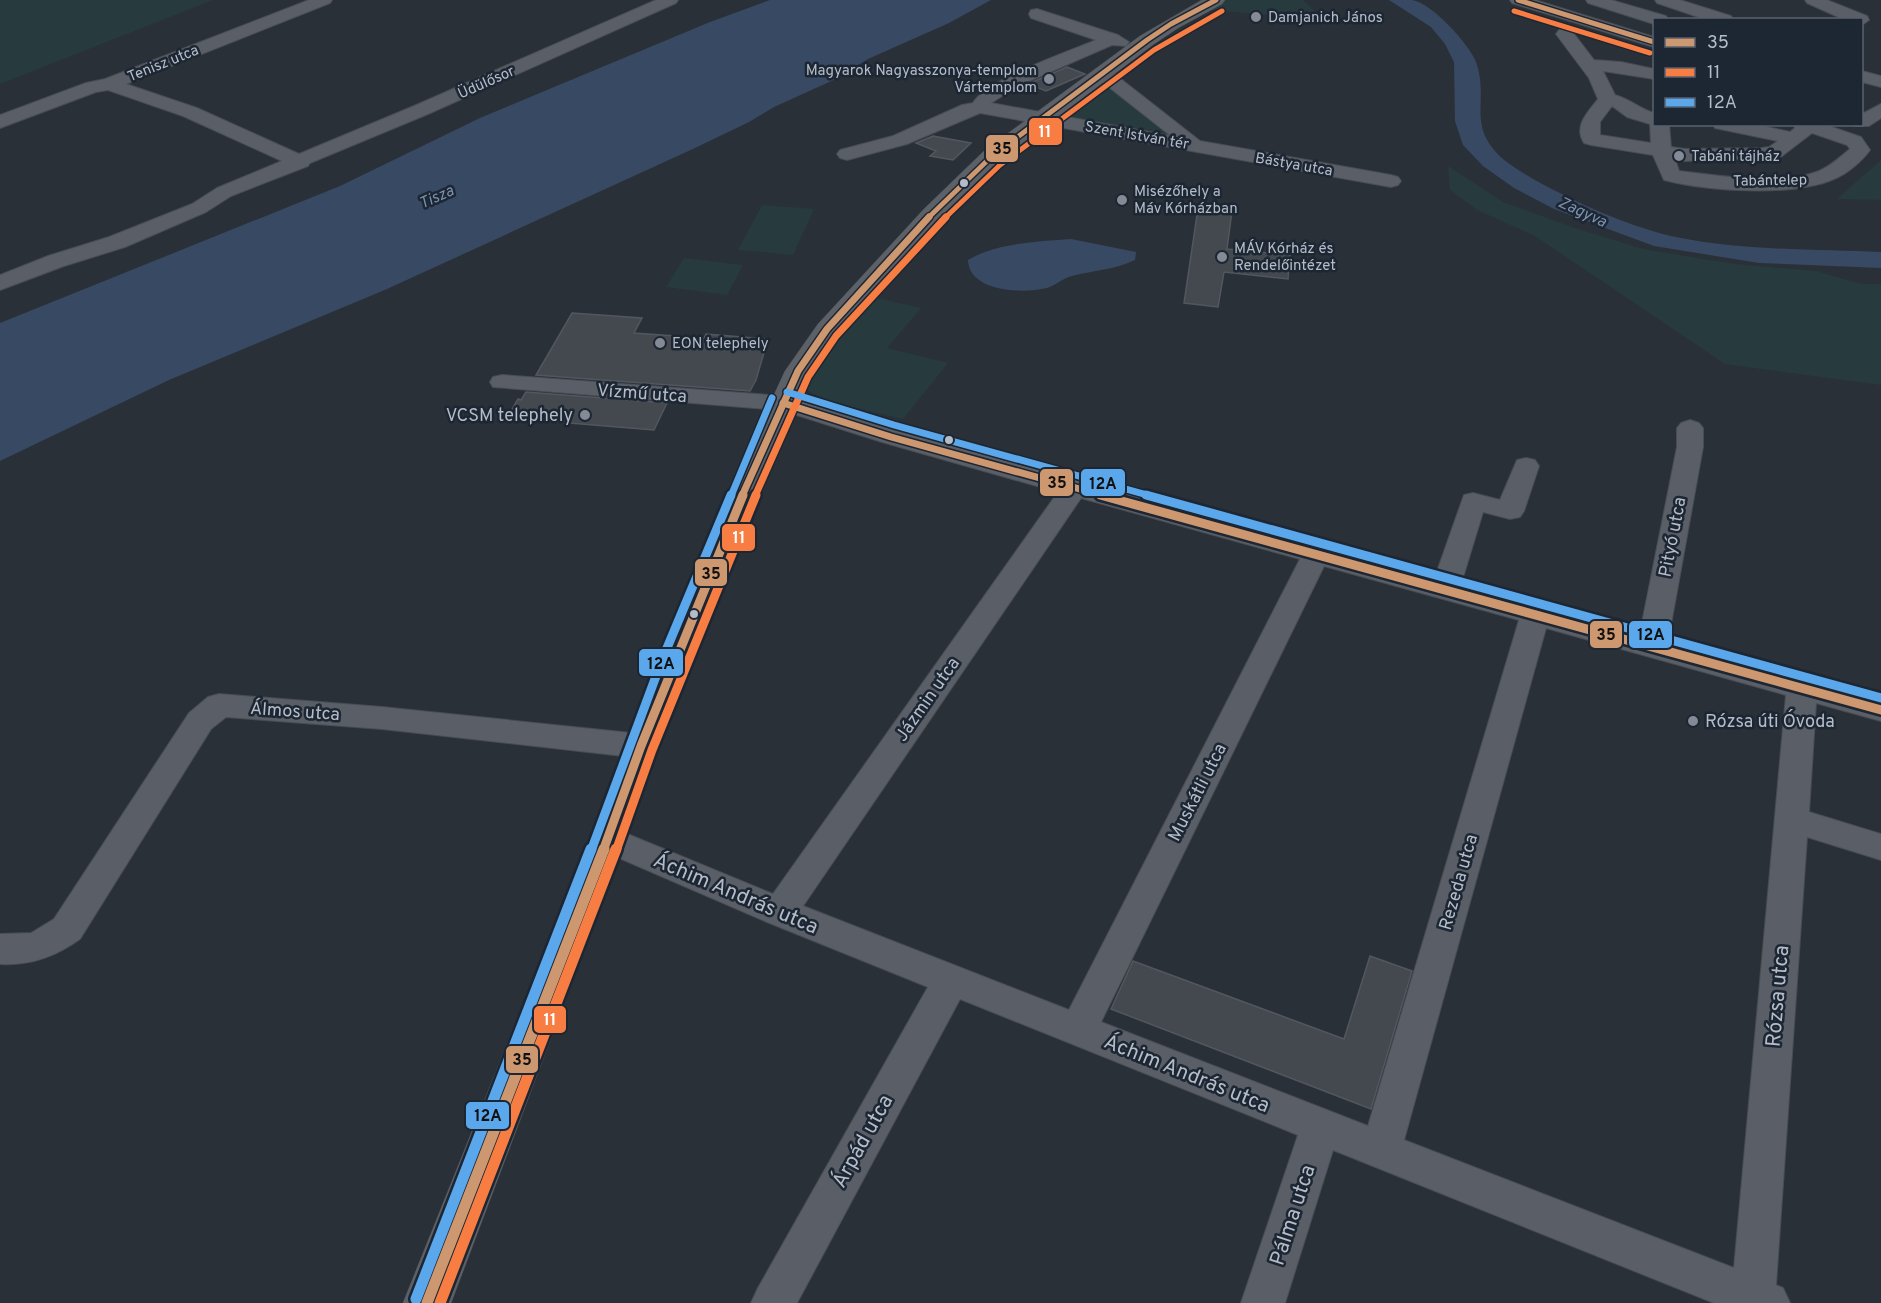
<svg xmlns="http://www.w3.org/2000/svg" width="1881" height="1303" font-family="Overpass,sans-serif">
<rect width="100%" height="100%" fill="#2a3038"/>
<!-- green -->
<g fill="#273a3e">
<path d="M0,0H213L0,84Z"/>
<path d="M1216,0H1303L1324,19L1197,9Z"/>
<path d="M1102,73L1196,146L1040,118Z"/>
<path d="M1881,160V200L1837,199Z"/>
<path d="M1448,166L1503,202L1572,227L1643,249L1735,264L1816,271L1861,284H1881V385L1725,364L1535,236L1477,210L1450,190Z"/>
<path d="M762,205L814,209L793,255L738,250Z"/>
<path d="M684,258L743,265L727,295L666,287Z"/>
<path d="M873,297L921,308L887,348L948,363L903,419C885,414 817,401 807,389C802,384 804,377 805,371Z"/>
</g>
<!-- water -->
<g fill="#384963">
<path d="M770,0H991L949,23L868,59L838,78L774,107L749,122L695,148L387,289L169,380L0,461V323L340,186L480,118L710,22Z"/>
<path d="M1389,0C1397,0 1405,0 1412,0C1432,3 1469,44 1476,62C1490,101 1465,125 1503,159C1521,173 1541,184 1562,194C1593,210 1625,223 1659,233C1727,251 1811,249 1881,252V268L1759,263L1654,246L1554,209L1514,188L1483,166L1463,145L1455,121L1454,62L1445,44L1431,27Z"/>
<path d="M1071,239L1136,252L1135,260C1114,270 1094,270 1072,276C1063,278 1056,285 1047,288C1023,294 969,292 968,260C999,242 1036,242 1071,239Z"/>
</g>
<!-- building -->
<g fill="#444950" stroke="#52575f" stroke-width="1.5">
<path d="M1067,67L1085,74L1046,91L1028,84Z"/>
<path d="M933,136L971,143L953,160L930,156L936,151L916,143Z"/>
<path d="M1198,208L1232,211L1227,249L1290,255L1288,279L1224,272L1218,307L1184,303Z"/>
<path d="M572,313L642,318L634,333L704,338L706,334L768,339L756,380L750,391L536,375Z"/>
<path d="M526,392L667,403L654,430L507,418L518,399L521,400Z"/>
<path d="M1370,956L1412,971L1371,1109L1111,1009L1133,961L1344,1039Z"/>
</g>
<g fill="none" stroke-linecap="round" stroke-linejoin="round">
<defs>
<g id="minor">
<path d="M309,0H332L330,3L126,84L197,108L299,154L414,106L656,0H678L676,3L428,114L310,163L308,166L231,196L206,212L125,247L64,266L0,290V275L48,256L109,237L192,204L217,188L282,161L183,116L108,90L96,92L0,128V115L86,83L105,79Z"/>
<path d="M1510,0H1535L1654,37V47L1512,3Z"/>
<path d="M1586,0H1611L1666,16L1668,20H1654V24L1588,3Z"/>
<path d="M1655,0H1680L1731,16L1733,20H1707L1657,3Z"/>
<path d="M1805,0H1827L1867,16L1869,20L1862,25V20H1845L1807,3Z"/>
<path d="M1037,9L1118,35L1129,42L1126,46L1112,45L1018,86L991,103L1171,136L1096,77L1093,73L1096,69H1108L1200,141L1391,175L1398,177L1401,181L1398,185L1391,187L980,113L907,144L847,160L840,158L837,154L840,150L893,136L962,105L973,103C985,80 1070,51 1096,40L1031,18L1029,14L1031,10Z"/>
<path d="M1565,29L1571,30L1594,60L1621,62L1654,69V79L1603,71L1615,95C1630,99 1640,109 1654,113V124H1669L1671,147L1685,149L1762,148L1769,147L1778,141L1715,128L1713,124H1754L1790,132L1795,128L1793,124H1823L1861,137L1870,150C1862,161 1847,174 1834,179C1793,197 1707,191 1664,180L1653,155L1591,145L1584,143C1573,126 1588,112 1598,99L1589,78L1556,34L1559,30ZM1612,106L1627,117L1650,124L1651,143L1600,135V122ZM1812,133L1847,145L1850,149C1840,157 1831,166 1819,171C1781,186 1720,176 1679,171L1675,159L1685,161L1775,158L1782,156Z"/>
<path d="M1862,71L1881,76V87L1862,82Z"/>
<path d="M1881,104V118L1869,126H1855L1854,124H1862V114Z"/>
<path d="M502,375L783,396L900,432L1435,577L1464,495L1473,493L1500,500L1517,460L1526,458L1535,460L1539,466L1524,511L1520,517L1510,519L1483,512L1461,584L1640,633L1677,447V428L1681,423L1690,420L1699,423L1703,428V447L1668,641L1881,699V721L1816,703L1809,812L1881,834V860L1807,837L1776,1285L1783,1288L1790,1303H1714L1333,1150L1285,1303H1241L1298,1135L960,999L797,1303H751L758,1288L928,987L767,922L596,848L591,839L596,830L608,826L773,894L1058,492L882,442L781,410L493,387L490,382L493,377ZM1081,498L1300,559L1069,1010L803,906ZM1324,566L1519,620L1368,1126L1101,1022ZM1546,628L1786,695L1734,1268L1404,1140Z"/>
<path d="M219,694L382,707L641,734L652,738L657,746L652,754L641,758L382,729L226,717L211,729L80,939C55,957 30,966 0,964V934L31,933L54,919L189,713L208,697Z"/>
</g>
<path id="major" d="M1202,0H1225L1222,4L1178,28L1154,44L1000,161L940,219L836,334L811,371L766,472L659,746L632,823L451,1303H403L596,823L623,746L738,472L785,371L818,324L924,209L984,151L1140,36Z"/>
</defs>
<!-- minor casing -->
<use href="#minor" stroke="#484c53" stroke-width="2"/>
<!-- major casing -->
<use href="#major" stroke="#484c55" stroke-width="1"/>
<!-- minor -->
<use href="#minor" fill="#5a5e66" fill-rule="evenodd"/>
<!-- major -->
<use href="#major" fill="#5c6168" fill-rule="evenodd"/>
<defs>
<g id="bus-1-far3">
<path d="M1518,0L1654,42"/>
<path d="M928,218L992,156L1147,40L1171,24L1216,0"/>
</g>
<g id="bus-1-far2">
<path d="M783,403L891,437L1105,496"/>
<path d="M742,496L798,371L827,329L929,217"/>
</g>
<g id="bus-1-far1">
<path d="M1100,495L1881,710"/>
<path d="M603,851L641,746L743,495"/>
</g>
<path id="bus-1" d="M427,1303L604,849"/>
<g id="bus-2-far3">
<path d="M1514,11L1650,53"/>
<path d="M945,218L1000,165L1154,50L1222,11"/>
</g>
<path id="bus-2-far2" d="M755,496L808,377L836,336L946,217"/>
<path id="bus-2-far1" d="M616,851L652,750L756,495"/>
<path id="bus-2" d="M440,1303L616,849"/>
<g id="bus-3-far2">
<path d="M787,392L894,425L1151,496"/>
<path d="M731,496L772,398"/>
</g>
<g id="bus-3-far1">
<path d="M1146,495L1881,698"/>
<path d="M591,851L662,660L731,495"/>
</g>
<path id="bus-3" d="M416,1299L591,849"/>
</defs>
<!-- bus-1-far3 casing -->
<use href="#bus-1-far3" stroke="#1d2633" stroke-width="8"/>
<!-- bus-1-far2 casing -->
<use href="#bus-1-far2" stroke="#1d2633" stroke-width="10"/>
<!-- bus-1-far1 casing -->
<use href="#bus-1-far1" stroke="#1d2633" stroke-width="14"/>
<!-- bus-1 casing -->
<use href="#bus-1" stroke="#1d2633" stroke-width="16"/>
<!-- bus-2-far3 casing -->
<use href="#bus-2-far3" stroke="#1d2633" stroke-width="8"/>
<!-- bus-2-far2 casing -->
<use href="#bus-2-far2" stroke="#1d2633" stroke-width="10"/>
<!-- bus-2-far1 casing -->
<use href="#bus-2-far1" stroke="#1d2633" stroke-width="14"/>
<!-- bus-2 casing -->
<use href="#bus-2" stroke="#1d2633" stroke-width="16"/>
<!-- bus-3-far2 casing -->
<use href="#bus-3-far2" stroke="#1d2633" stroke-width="10"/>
<!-- bus-3-far1 casing -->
<use href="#bus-3-far1" stroke="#1d2633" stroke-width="14"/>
<!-- bus-3 casing -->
<use href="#bus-3" stroke="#1d2633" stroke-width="16"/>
<!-- bus-1-far3 -->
<use href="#bus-1-far3" stroke="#cd976f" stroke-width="5"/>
<!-- bus-1-far2 -->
<use href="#bus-1-far2" stroke="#cd976f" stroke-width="7"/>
<!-- bus-1-far1 -->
<use href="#bus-1-far1" stroke="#cd976f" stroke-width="9"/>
<!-- bus-1 -->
<use href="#bus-1" stroke="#cd976f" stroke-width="11"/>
<!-- bus-2-far3 -->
<use href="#bus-2-far3" stroke="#f77d43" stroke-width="5"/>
<!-- bus-2-far2 -->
<use href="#bus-2-far2" stroke="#f77d43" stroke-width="7"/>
<!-- bus-2-far1 -->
<use href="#bus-2-far1" stroke="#f77d43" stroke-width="9"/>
<!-- bus-2 -->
<use href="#bus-2" stroke="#f77d43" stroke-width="11"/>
<!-- bus-3-far2 -->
<use href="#bus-3-far2" stroke="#5aa8eb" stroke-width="7"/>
<!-- bus-3-far1 -->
<use href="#bus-3-far1" stroke="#5aa8eb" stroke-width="9"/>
<!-- bus-3 -->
<use href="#bus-3" stroke="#5aa8eb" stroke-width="11"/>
</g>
<!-- markers -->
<g fill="#848b96" stroke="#1d2633" stroke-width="2">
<circle cx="1256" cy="17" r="6"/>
<circle cx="1049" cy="79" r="6"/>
<circle cx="1679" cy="156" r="6"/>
<circle cx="1122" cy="200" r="6"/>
<circle cx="1222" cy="257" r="6"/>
<circle cx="660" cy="343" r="6"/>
<circle cx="585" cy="415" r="6"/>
<circle cx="1693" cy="721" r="6"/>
</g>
<g fill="#b4bcc9" stroke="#1d2633" stroke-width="2">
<circle cx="964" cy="183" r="5"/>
<circle cx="949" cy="440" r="5"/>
<circle cx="694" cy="614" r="5"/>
</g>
<g text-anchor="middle" stroke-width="5" stroke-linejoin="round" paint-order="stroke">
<!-- far-poi labels -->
<g font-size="15" fill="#b4bcc9" stroke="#1d2633" text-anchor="start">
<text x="1268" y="22">Damjanich János</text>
<text x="1037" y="75" text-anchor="end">Magyarok Nagyasszonya-templom<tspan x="1037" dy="17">Vártemplom</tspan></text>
<text x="1691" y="161">Tabáni tájház</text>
<text x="1134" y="196">Misézőhely a<tspan x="1134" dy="17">Máv Kórházban</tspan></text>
<text x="1234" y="253">MÁV Kórház és<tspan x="1234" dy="17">Rendelőintézet</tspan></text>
<text x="672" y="348">EON telephely</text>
</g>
<!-- far-street labels -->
<g font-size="15" fill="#b4bcc9" stroke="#1d2633">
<text transform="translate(163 63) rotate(-22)" y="5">Tenisz utca</text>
<text transform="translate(486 82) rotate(-24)" y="5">Üdülősor</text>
<text transform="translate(1137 135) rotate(10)" y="5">Szent István tér</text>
<text transform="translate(1294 164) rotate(10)" y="5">Bástya utca</text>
<text transform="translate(1770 180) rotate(-1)" y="5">Tabántelep</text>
</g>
<!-- far-water labels -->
<g font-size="16" font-style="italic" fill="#7c92b1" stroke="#1d2633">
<text transform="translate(436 196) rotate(-24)" y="6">Tisza</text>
<text transform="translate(1583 211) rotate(25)" y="6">Zagyva</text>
</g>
<!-- street labels -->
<g font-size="18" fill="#b4bcc9" stroke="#1d2633">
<text transform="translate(642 393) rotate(4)" y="6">Vízmű utca</text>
<text transform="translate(1672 537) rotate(-79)" y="6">Pityó utca</text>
<text transform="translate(927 699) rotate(-55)" y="6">Jázmin utca</text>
<text transform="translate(295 711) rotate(4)" y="6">Álmos utca</text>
<text transform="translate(1197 792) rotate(-63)" y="6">Muskátli utca</text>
<text transform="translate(1458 882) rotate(-74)" y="6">Rezeda utca</text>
</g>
<!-- poi labels -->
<g font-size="18" fill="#b4bcc9" stroke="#1d2633" text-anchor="end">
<text x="573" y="421">VCSM telephely</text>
<text x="1705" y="727" text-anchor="start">Rózsa úti Óvoda</text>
</g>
<!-- near-street labels -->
<g font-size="21" fill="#b4bcc9" stroke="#1d2633">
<text transform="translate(736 893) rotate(23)" y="7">Áchim András utca</text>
<text transform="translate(1777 996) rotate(-85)" y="7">Rózsa utca</text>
<text transform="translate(1187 1073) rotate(22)" y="7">Áchim András utca</text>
<text transform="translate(862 1141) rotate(-61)" y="7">Árpád utca</text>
<text transform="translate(1292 1215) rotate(-72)" y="7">Pálma utca</text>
</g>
</g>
<g stroke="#1d2633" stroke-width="2">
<rect x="1028" y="117" width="35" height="29" rx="6" fill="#f77d43"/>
<rect x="985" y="134" width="34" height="29" rx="6" fill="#cd976f"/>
<rect x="1039" y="468" width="35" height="29" rx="6" fill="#cd976f"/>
<rect x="1080" y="468" width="46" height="29" rx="6" fill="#5aa8eb"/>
<rect x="721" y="523" width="35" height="29" rx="6" fill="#f77d43"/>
<rect x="694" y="558" width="34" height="29" rx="6" fill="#cd976f"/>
<rect x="1589" y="620" width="34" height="29" rx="6" fill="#cd976f"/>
<rect x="1628" y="620" width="45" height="29" rx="6" fill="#5aa8eb"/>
<rect x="638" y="648" width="46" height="29" rx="6" fill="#5aa8eb"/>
<rect x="533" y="1005" width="34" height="29" rx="6" fill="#f77d43"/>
<rect x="505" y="1045" width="34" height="29" rx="6" fill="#cd976f"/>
<rect x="465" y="1101" width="45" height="29" rx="6" fill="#5aa8eb"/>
</g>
<g font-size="16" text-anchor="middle" font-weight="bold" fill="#fff">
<text x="1045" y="137">11</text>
<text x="739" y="543">11</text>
<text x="550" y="1025">11</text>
</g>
<g font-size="16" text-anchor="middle" font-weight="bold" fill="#111">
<text x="1002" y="154">35</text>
<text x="1057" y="488">35</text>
<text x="1103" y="489">12A</text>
<text x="711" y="579">35</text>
<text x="1606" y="640">35</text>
<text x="1651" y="640">12A</text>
<text x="661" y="669">12A</text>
<text x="522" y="1065">35</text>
<text x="488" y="1121">12A</text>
</g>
<!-- legend -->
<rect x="1653" y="18" width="210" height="108" fill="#1d2633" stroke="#59626f" stroke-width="1.5"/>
<rect x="1665" y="38" width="30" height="9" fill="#cd976f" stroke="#59626f" stroke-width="1.5"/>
<text x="1707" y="48" font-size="18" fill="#b4bcc9">35</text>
<rect x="1665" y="68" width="30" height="9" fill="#f77d43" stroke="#59626f" stroke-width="1.5"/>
<text x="1707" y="78" font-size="18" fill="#b4bcc9">11</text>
<rect x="1665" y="98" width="30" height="9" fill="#5aa8eb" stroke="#59626f" stroke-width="1.5"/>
<text x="1707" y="108" font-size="18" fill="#b4bcc9">12A</text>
</svg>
